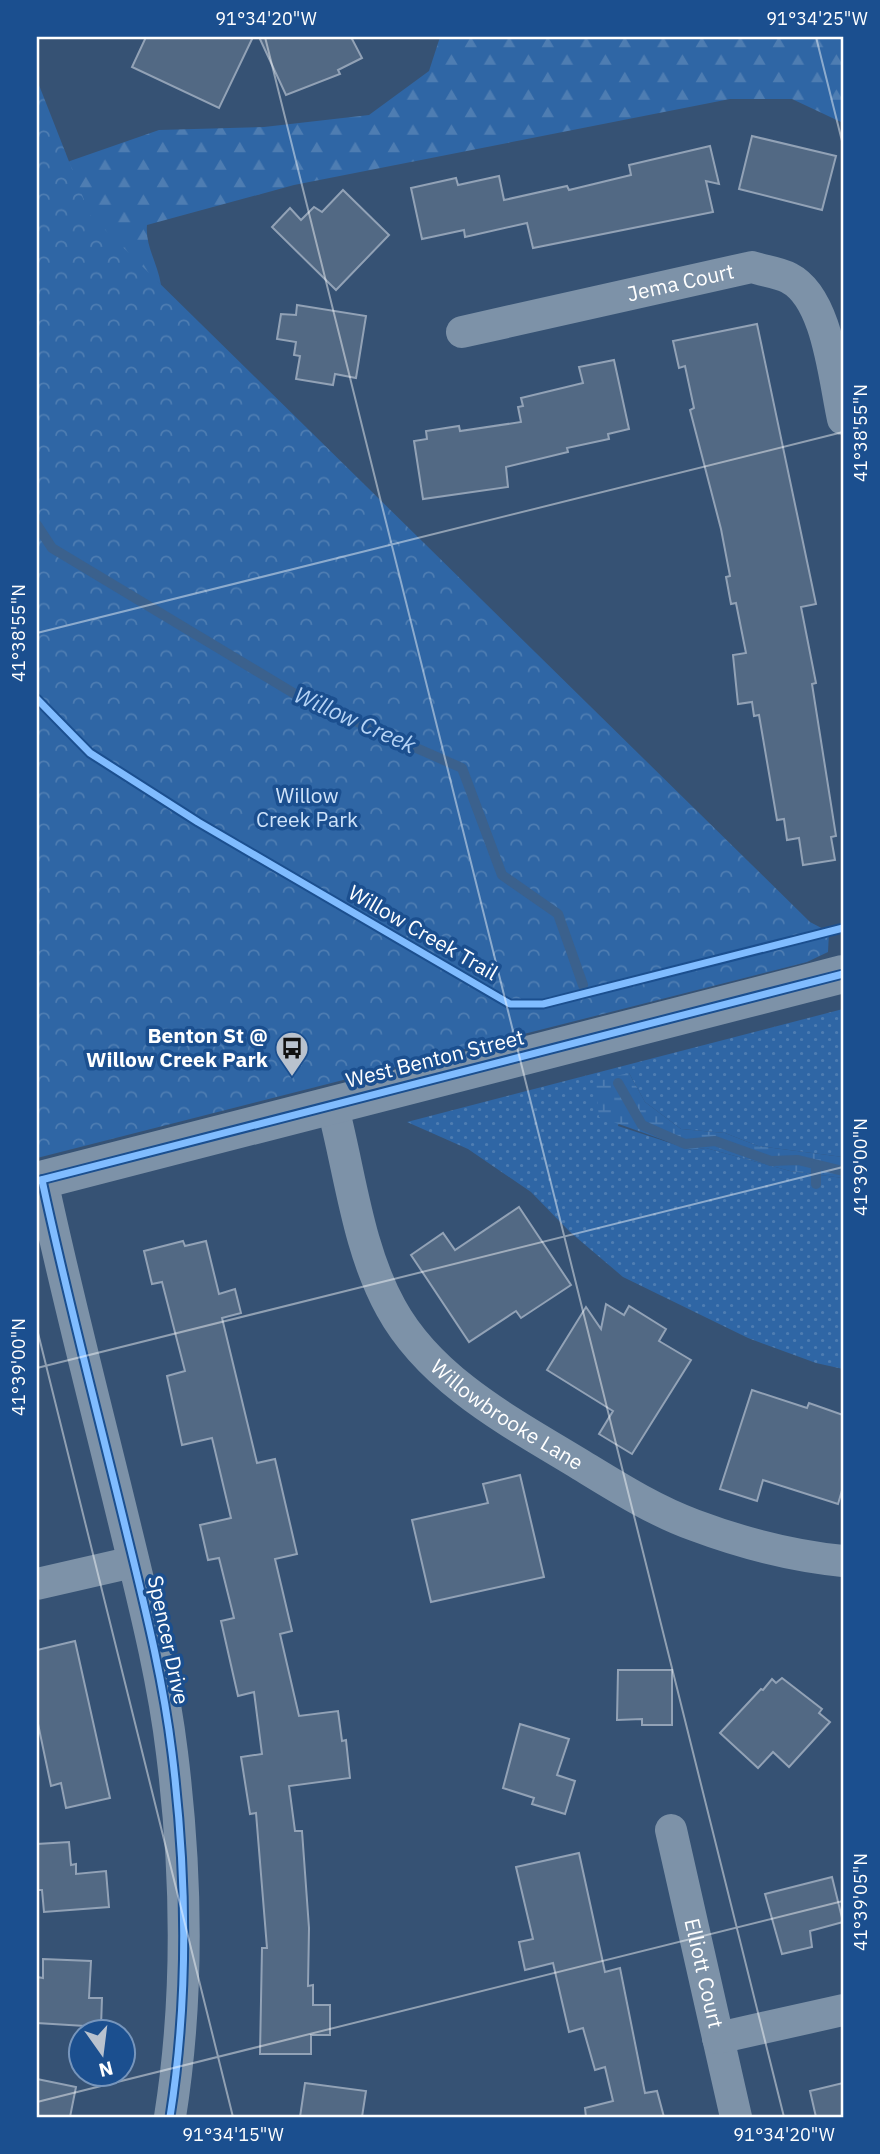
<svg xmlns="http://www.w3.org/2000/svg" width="880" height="2154" font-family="'IBM Plex Sans',sans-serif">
<defs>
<pattern id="grass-dots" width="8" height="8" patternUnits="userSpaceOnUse" patternTransform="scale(1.75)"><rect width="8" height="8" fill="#2f66a5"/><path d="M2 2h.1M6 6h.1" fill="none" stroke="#4e7db2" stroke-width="1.8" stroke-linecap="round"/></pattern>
<pattern id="forest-firs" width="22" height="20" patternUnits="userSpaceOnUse" patternTransform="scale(1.75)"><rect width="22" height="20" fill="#2f66a5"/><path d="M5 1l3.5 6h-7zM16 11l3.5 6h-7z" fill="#4e7db2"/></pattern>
<pattern id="wetland-marsh" width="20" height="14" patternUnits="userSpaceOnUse" patternTransform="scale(1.75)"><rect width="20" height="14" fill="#2f66a5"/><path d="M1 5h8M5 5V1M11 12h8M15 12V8" fill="none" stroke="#4e7db2"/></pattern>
<pattern id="park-crowns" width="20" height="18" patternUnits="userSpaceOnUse" patternTransform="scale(1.75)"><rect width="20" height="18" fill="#2f66a5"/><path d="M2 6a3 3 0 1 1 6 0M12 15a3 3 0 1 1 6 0" fill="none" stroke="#4e7db2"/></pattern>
</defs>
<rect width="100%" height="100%" fill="#365274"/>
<!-- grass -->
<path fill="url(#grass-dots)" d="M843,1009V1157L758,1146L725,1133L681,1129L645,1102L629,1073L618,1126L692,1150L706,1148L790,1171L843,1178V1369L816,1363L748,1338L623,1277L570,1232L531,1192L468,1149L407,1122Z"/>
<!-- forest -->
<path fill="url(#forest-firs)" d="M440,37H843V123L792,99H730L294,185L147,225C145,246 158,264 161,285L37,180L70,161L159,130L264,127L369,115L429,71Z"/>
<!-- wetland -->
<path fill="url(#wetland-marsh)" d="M629,1073L645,1102L681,1129L725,1133L758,1146L843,1157V1178L790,1171L706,1148L692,1150L599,1117L595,1081Z"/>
<!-- park -->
<path fill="url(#park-crowns)" d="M37,80L90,215L810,922L829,932L828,952L807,962L37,1158Z"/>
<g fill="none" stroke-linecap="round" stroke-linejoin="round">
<!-- stream -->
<g stroke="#3b618d" stroke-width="10">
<path d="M37,525L52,548L300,697L462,768L502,875L558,914L583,985"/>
<path d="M618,1083L642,1125L685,1144L715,1141L771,1161L798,1160L843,1171"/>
<path d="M816,1184V1165"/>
</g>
</g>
<!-- building -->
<g fill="#526984" stroke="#92a2b6" stroke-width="2">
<path d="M146,37H253L219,108L132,67Z"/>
<path d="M259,37H351L362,58L338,70L340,74L286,95Z"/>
<path d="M752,136L836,156L822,210L739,189Z"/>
<path d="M710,146L719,184L706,181L713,212L533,248L527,223L465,237L464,230L422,239L411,188L456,178L458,185L499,176L504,200L567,186L569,190L631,175L629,165Z"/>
<path d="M343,190L389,235L336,290L272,227L290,208L301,220L314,207L322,212Z"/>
<path d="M297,305L366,316L356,378L335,374L333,385L296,379L300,356L294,355L296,342L277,339L281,314L296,315Z"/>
<path d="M757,324L816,604L801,607L816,683L812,684L836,836L831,837L835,860L803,865L799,838L787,840L784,819L777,820L759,715L754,716L752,702L738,704L733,655L746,653L736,603L731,604L726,577L730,576L721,529L690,410L694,408L685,366L679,368L673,341Z"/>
<path d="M614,360L629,429L608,434L609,439L567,448L568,452L506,467L508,487L423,499L414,441L427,439L426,431L459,426L460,431L521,422L518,407L523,406L521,398L583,383L579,367Z"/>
<path d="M519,1207L571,1285L521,1318L516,1311L469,1342L411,1255L443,1233L455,1250Z"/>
<path d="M183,1241L185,1246L206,1241L219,1294L235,1289L241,1313L222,1318L257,1463L275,1459L297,1554L275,1559L292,1631L280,1634L299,1716L338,1711L342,1741L346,1740L350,1778L289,1786L295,1831H302L309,1928L308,1986L313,1985V2005H330V2035H311V2054H260L262,1948H267L256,1813L250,1814L241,1757L262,1754L254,1692L238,1696L221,1621L234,1618L219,1558L208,1560L200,1525L231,1518L212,1438L182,1445L167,1376L185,1371L162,1282L152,1284L144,1251Z"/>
<path d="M606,1304L624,1315L629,1306L666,1329L659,1341L691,1360L632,1454L599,1434L613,1411L547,1370L586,1307L601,1329Z"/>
<path d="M752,1390L807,1408L809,1403L843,1415V1487L838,1504L763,1480L757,1501L720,1489Z"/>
<path d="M520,1475L544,1577L431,1602L412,1520L488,1503L483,1484Z"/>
<path d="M75,1641L110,1798L66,1808L61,1783L51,1786L37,1719V1650Z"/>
<path d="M618,1670H672V1725H642V1719L617,1720Z"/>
<path d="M782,1678L822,1709L819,1713L830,1722L789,1767L773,1752L758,1768L720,1733L761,1689L763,1690L772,1679L776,1683Z"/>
<path d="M520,1724L569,1739L557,1775L575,1781L565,1814L532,1804L534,1798L503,1788Z"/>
<path d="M69,1842L71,1865L76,1864V1874L106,1871L109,1907L44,1912L42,1890H37V1844Z"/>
<path d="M579,1853L605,1972L620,1968L645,2093L657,2091L664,2117H586L585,2108L613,2101L605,2067L595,2070L583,2028L569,2032L553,1963L525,1970L519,1942L533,1939L516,1867Z"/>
<path d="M832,1877L843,1922L810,1931L812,1947L782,1954L765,1894Z"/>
<path d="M43,1959L91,1961L89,1998H102L101,2027L37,2023V1977L43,1978Z"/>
<path d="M37,2079L76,2087L70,2117H37Z"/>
<path d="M305,2083L366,2091L362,2117H300Z"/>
<path d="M843,2083V2117H816L810,2091Z"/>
</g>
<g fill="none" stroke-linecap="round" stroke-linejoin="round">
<!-- minor -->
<g stroke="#7d92a8" stroke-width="32">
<path id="s1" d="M462,332L752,267C763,271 778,272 789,278C828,298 834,379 843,419"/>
<path id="s2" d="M332,1104C350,1171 357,1247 391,1308C431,1381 512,1423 581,1465C617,1487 655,1511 694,1525C742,1543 792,1556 843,1561"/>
<path d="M42,1180C67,1297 98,1414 126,1530C144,1604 163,1678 172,1753C187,1874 189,1997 170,2117"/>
<path d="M37,1584L133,1562"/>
<path id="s3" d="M671,1830L736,2117"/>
<path d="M718,2038L843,2010"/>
</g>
<!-- tertiary -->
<path stroke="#7d92a8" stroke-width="38" d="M37,1181L843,974"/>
<defs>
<g id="cycleway">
<path d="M37,699L90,753L198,822L510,1004H543L843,928"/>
<path d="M42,1180C67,1297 98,1414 126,1530C144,1604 163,1678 172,1753C187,1874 189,1997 170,2117"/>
<path d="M37,1181L843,974"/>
</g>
</defs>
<!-- cycleway casing -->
<use href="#cycleway" stroke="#1b4f8f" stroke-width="11"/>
<!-- cycleway -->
<use href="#cycleway" stroke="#80bcff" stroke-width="7"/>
</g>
<!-- ticks -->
<path fill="none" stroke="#fff" stroke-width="2" stroke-opacity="0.45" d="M265,37L784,2117M816,37L843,145M37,633L843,432M37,1329L233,2117M37,1368L843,1167M37,2102L843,1901"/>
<!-- icons -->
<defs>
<symbol id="bus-pin" viewBox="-11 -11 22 30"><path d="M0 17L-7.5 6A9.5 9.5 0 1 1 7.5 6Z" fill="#b9c2ce" stroke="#1b4f8f"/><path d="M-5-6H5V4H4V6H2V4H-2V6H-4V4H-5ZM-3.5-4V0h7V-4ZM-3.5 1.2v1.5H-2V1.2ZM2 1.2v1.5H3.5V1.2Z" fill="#111"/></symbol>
</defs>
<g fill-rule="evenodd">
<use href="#bus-pin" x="273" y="1029" width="38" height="52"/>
</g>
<g text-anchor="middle" stroke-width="7" stroke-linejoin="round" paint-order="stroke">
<!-- street labels -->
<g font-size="21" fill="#fff" stroke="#1b4f8f">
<text dy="7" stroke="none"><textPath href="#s1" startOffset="224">Jema Court</textPath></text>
<text transform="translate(423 933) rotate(30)" y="7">Willow Creek Trail</text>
<text transform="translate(435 1059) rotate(-14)" y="7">West Benton Street</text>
<text dy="7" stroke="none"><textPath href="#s2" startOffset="373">Willowbrooke Lane</textPath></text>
<text transform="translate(168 1640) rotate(78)" y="7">Spencer Drive</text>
<text dy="7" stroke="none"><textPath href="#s3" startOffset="147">Elliott Court</textPath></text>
</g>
<!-- park labels -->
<g font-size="21" fill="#cfe3fa" stroke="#1b4f8f">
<text x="307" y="803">Willow<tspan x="307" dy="24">Creek Park</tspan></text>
</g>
<!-- poi labels -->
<g font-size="21" font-weight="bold" fill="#fff" stroke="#1b4f8f" text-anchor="end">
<text x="268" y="1043">Benton St @<tspan x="268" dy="24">Willow Creek Park</tspan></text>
</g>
<!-- water labels -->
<g font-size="23" font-style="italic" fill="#b5d3f5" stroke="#1b4f8f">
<text transform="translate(355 720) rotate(24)" y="8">Willow Creek</text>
</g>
</g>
<!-- border -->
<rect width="880" height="2154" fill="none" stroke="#1b4f8f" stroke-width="77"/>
<!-- north arrow -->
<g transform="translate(102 2053) rotate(166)"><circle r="33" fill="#1b4f8f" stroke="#7695bc" stroke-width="2"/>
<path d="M0-5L12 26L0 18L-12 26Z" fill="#b9c2ce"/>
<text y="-10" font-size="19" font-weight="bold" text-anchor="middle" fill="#ffffff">N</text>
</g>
<rect x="38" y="38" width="804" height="2078" fill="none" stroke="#fff" stroke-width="2.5"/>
<g font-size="18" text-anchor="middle" fill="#fff">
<text x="266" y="25">91°34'20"W</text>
<text x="817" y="25">91°34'25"W</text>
<text transform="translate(861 433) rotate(-90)" y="6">41°38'55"N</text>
<text transform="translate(19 633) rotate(-90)" y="6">41°38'55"N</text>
<text transform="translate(861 1167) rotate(-90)" y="6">41°39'00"N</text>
<text transform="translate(19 1367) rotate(-90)" y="6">41°39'00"N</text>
<text transform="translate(861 1902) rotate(-90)" y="6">41°39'05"N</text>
<text x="233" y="2141">91°34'15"W</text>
<text x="784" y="2141">91°34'20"W</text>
</g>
</svg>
